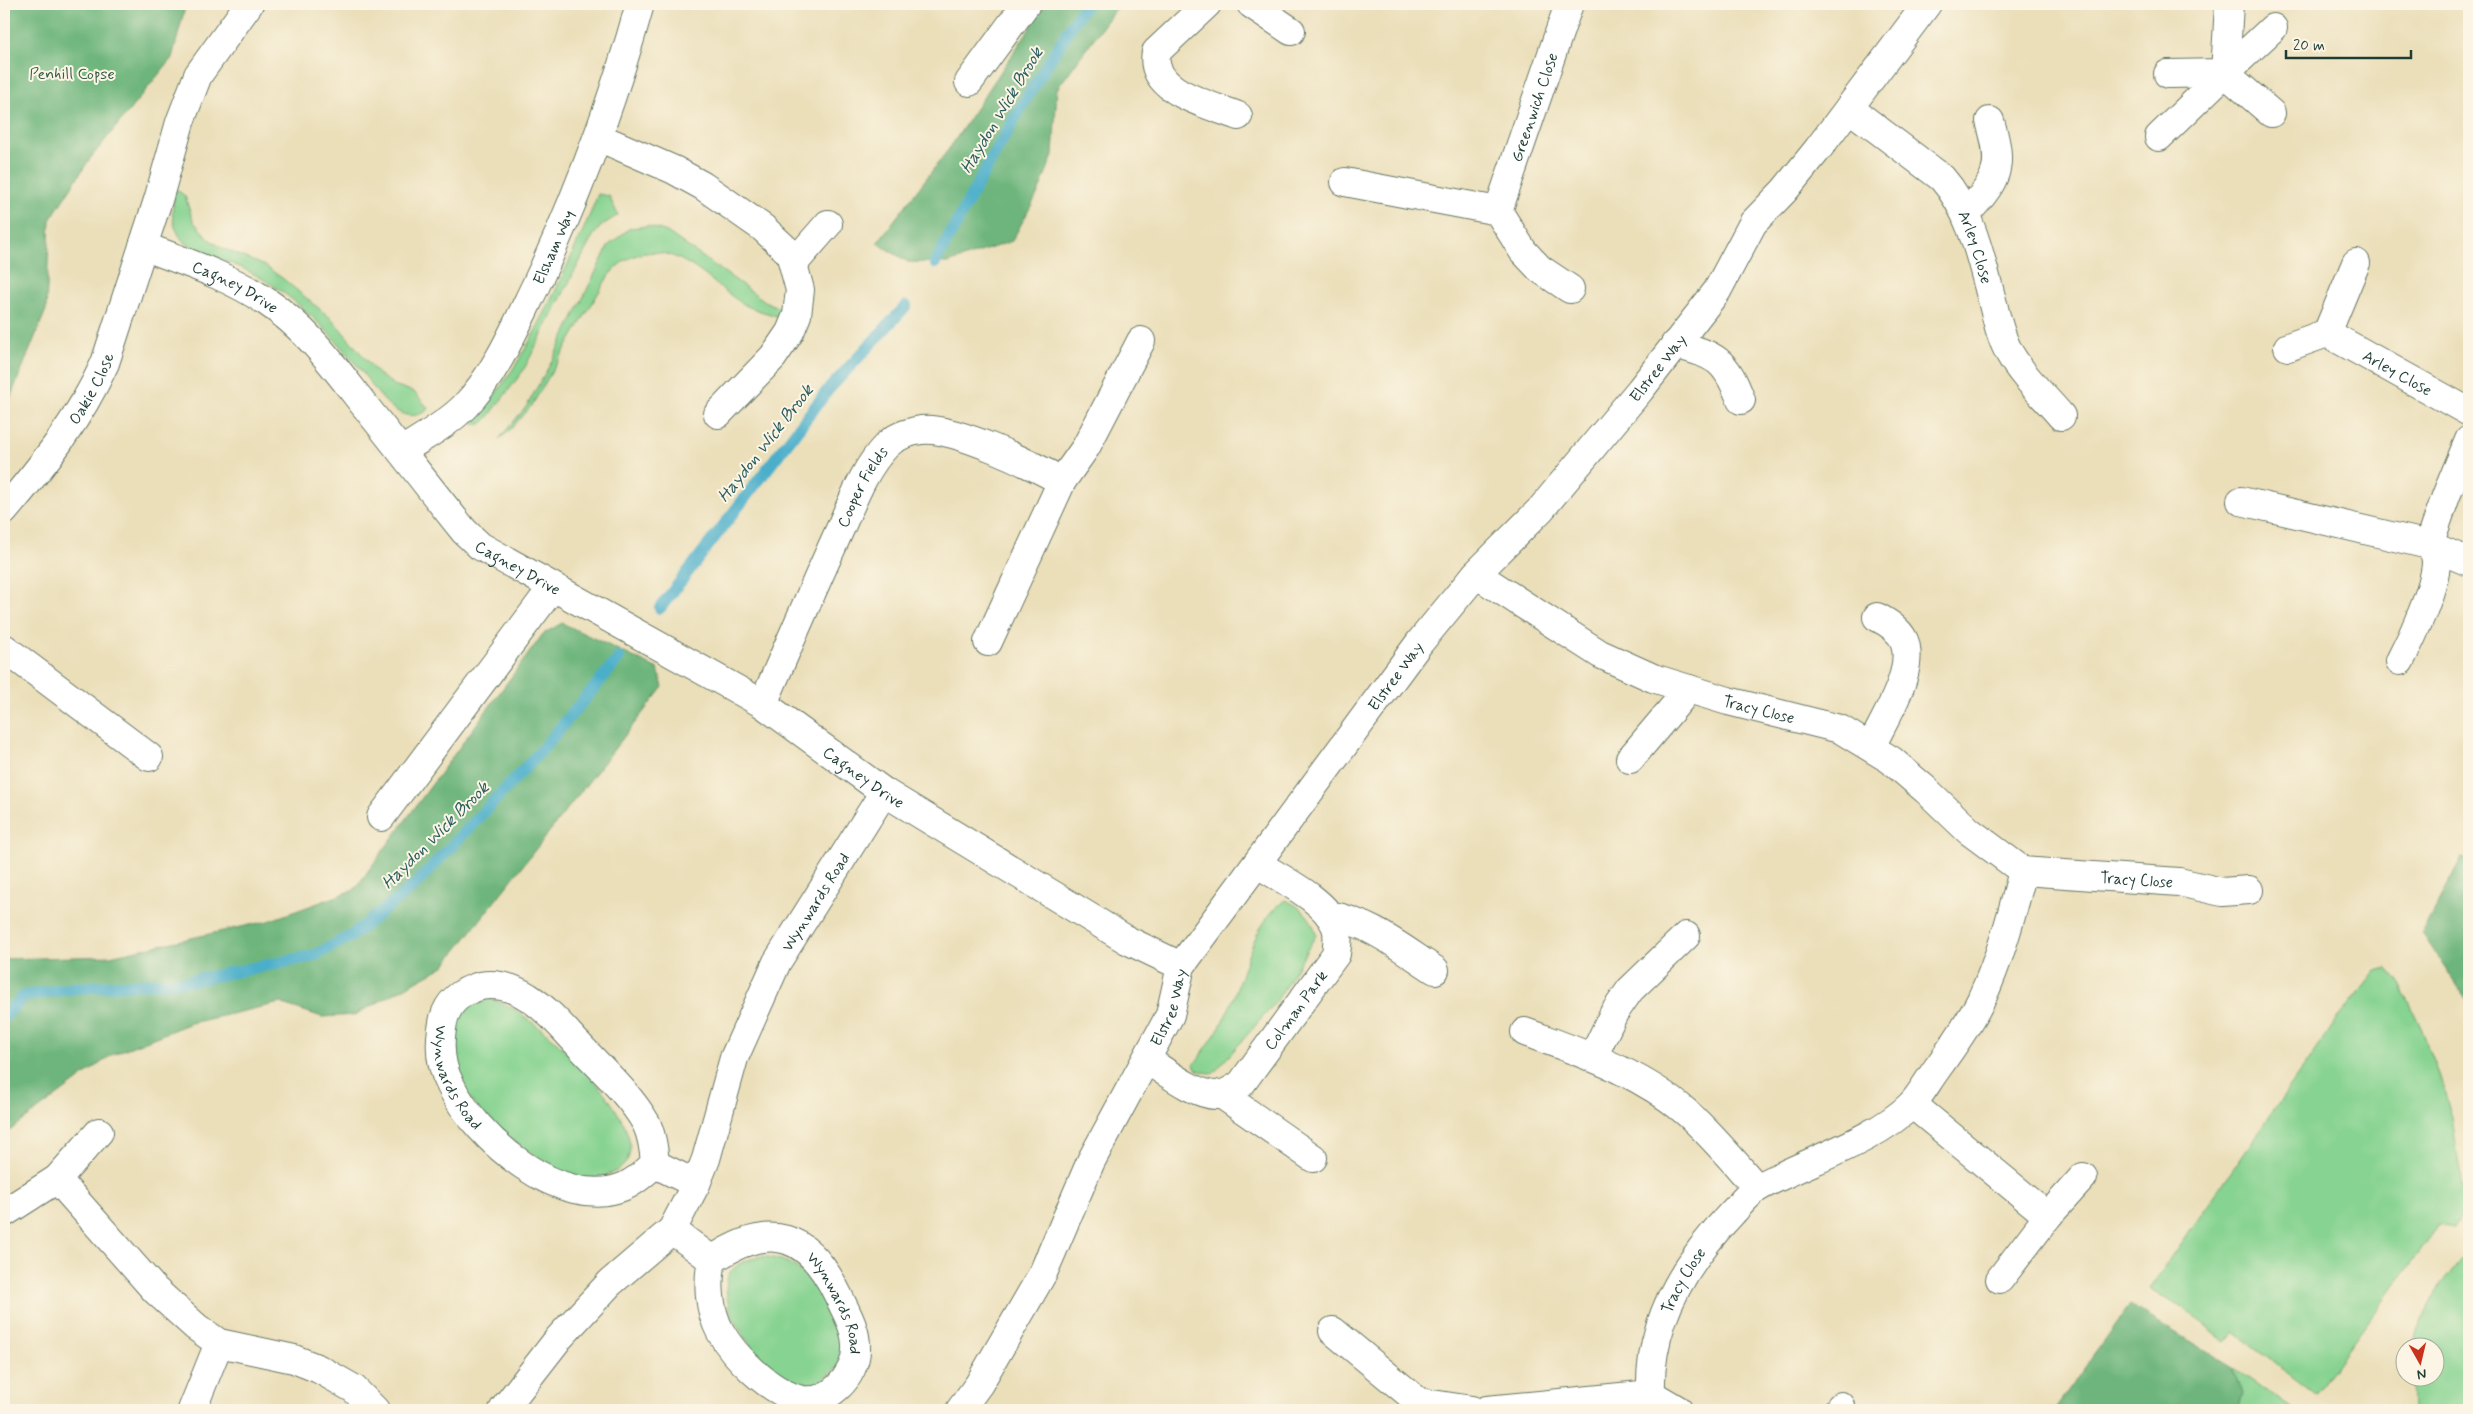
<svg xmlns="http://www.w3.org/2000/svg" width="2473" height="1414" font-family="Mynerve,sans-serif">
<rect width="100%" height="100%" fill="#fcf5e5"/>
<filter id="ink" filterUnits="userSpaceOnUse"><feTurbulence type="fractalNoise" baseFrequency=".02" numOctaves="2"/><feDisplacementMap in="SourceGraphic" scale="10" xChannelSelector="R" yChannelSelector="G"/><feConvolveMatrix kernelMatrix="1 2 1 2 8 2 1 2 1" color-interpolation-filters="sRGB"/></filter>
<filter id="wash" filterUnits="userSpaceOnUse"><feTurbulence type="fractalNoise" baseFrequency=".0096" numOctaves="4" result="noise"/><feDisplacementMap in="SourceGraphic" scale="20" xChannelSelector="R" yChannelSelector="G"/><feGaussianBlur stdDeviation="1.12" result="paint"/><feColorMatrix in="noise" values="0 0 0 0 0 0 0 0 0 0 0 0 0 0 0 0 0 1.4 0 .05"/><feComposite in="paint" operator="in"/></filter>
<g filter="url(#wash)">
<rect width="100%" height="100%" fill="#ebdfba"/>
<!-- green -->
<g fill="#87d391" stroke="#538862">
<path d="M176,189L185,196L193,221L209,239L222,248L265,266L282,278L333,320L378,374L394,385L414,392L429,409C398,432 375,388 359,368C351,358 342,348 334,339C310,313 282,288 250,272C229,261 204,255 184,242C170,225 171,210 176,189Z"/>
<path d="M598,194L609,196L618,215L601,226L593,236L523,371L487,419L481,424H474L472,421C514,378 541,322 566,268C577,243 589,219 598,194Z"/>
<path d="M648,226L667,232L765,301L785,311L779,317C769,313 757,311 747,306C709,285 674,233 626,260C620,263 614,270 609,275L532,405L508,432L499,439L526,407L552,361L609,245L630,228Z"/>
<path d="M1285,900C1301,906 1313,918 1316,935L1276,1002L1213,1074L1197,1070L1194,1065C1204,1050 1216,1035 1224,1019C1245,979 1247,929 1285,900Z"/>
<path d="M2388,968L2398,980L2418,1021L2439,1074L2452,1117L2465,1208L2453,1228L2439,1225L2315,1394L2234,1332L2226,1342L2190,1313L2150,1288L2334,1024L2376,971Z"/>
<path d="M488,998C507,1004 524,1015 540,1028C567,1048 677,1153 607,1175C591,1181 571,1177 556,1169C523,1149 476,1119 460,1081C457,1074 456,1064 454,1055C452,1045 449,1036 452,1026C458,1009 470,1001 488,998Z"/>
<path d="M2469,1249V1410H2412L2411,1377L2436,1376V1346H2414L2421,1320L2440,1286Z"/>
<path d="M762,1256C774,1258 786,1260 797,1268C811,1279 847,1335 844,1353C843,1361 836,1370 830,1374C820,1383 809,1389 795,1387C779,1385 740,1334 733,1318C728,1306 722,1282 731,1271C739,1262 750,1259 762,1256Z"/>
<path d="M2232,1367L2294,1410H2237L2242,1394Z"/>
</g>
<!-- forest -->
<g fill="#6db57b" stroke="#467958">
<path d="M4,4H186L172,58L89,160L50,220L46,310L4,413Z"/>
<path d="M1046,4H1119L1057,89L1053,155L1038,193L1012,241L948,263L908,262L877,243L951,146Z"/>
<path d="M562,623L658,669L663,687L444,966L355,1015L322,1017L280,1003L191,1023L113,1054L4,1135V959L110,956L268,921L354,890L543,634Z"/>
<path d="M2462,857L2469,861V1003L2422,933Z"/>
<path d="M2130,1305L2232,1367L2242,1394L2237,1410H2054Z"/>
</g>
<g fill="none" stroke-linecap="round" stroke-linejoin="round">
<!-- stream -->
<g stroke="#4bafca" stroke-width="12">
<path d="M935,263C982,175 1030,87 1086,4"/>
<path d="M660,608L828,390L906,306"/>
<path d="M4,1017L24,996L75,988L189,981L313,956L351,936L415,885L540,752L619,658"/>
</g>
</g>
</g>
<g filter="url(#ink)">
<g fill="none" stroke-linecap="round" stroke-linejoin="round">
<defs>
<g id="minor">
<path d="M1207,4L1156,52C1148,92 1209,104 1238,116"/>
<path d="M1251,4L1291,31"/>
<path d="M2225,73L2229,4"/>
<path d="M2168,74L2225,73L2273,28"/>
<path d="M969,82L1026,4"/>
<path id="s1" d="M1849,108L1942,178C1972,212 1981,260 1993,304C1997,320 2001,339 2010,354C2023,377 2044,396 2061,416"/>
<path d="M598,137L674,170L703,186L763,228L790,253L800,290L797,315L790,332L773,357L718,414"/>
<path d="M2159,137L2225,73L2271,113"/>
<path d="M1345,182L1498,211L1523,251L1540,269L1570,289"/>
<path id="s2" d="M1498,211L1569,4"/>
<path d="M1966,214C1998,179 2004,168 1990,121"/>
<path id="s3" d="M143,246C185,262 229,276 267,302C308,329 335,368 365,406C398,447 430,489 464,531L480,546L763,704L884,792L1127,940L1181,966"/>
<path d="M794,263L828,224"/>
<path id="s4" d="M2327,333L2469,412"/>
<path d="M1675,344C1716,356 1725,358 1741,400"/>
<path d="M2288,347L2327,333L2356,263"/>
<path id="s5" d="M402,451C423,437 446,425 464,407C494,377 516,326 535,287C578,195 613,102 640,4"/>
<path d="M2241,501L2429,545L2446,496L2469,440"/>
<path id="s6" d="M4,511C44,464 79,420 105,363L158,200L180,122L198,75L249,4"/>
<path id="s7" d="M1476,574L1600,654L1653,678L1728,701L1840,729L1891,760L1926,790L1969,831L2023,871L2179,882L2222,892L2249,890"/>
<path d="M988,642L1062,481L1086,447L1141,341"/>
<path d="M4,648L149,757"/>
<path d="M2400,661C2412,638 2435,588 2436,563C2436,555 2434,550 2429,545L2469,562"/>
<path id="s8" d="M763,704C787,649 811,593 836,538C850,508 863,469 887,445C895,437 909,432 921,430C954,426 1032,465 1062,481"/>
<path d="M1871,747C1884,719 1914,674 1905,643C1901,631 1887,622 1877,617"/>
<path d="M1630,759L1689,689"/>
<path d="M381,817L552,588"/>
<path d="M1329,915C1369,922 1401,948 1435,970"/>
<path d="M1525,1032C1581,1053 1640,1072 1686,1112C1712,1135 1734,1162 1757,1188"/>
<path d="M1593,1057L1614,1013L1630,990L1686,936"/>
<path id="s9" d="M1147,1060C1165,1071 1195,1095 1216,1095C1225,1095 1234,1089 1241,1084L1336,954C1337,945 1339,936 1336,927C1326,900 1281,879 1258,864"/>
<path d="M1221,1094L1313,1158"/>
<path d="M1912,1104L2048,1216"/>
<path id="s10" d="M655,1164C654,1150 652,1135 646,1123C629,1093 600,1068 577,1043C562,1027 547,1009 528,997C513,987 491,981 474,988C455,995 444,1008 442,1029C439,1048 441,1067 450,1084C475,1138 562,1213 625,1186C637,1181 645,1172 655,1164L696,1184"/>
<path d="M57,1179L155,1290L196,1327L219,1343L294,1359L319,1369L354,1389L375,1410"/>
<path d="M4,1213L57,1179L99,1132"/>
<path id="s11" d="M672,1230L712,1260C770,1220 809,1234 838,1295C846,1312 857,1330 856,1349C856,1376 827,1407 798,1399C770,1391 734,1357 720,1331C709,1310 707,1283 712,1260"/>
<path d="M2000,1279L2048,1216L2083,1177"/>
<path d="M1333,1331L1419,1402"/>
<path d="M1651,1394L1678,1410"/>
<path d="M1419,1402L1472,1410"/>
<path d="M192,1410L219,1343"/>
<path id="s12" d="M503,1410L559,1338L610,1283L672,1230L696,1184L706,1159L734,1058L777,962L884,792"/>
<path id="s13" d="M960,1410L979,1384L1043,1273L1091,1161L1170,1015L1181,966L1420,642L1476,574L1541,509L1640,390L1717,291L1753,223L1784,191L1818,149L1927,4"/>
<path id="s14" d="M1487,1410L1651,1394C1648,1323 1685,1262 1732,1213C1740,1205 1749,1192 1759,1187C1806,1161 1874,1142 1912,1104C1921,1094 1928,1081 1936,1070C1952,1048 1969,1024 1981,1000C2000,959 2012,914 2023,871"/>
<path d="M1838,1410L1841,1406"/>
</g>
</defs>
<!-- minor casing -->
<use href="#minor" stroke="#667663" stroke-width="30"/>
<!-- minor -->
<use href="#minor" stroke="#fff" stroke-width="28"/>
</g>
</g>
<g text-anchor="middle" stroke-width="4" stroke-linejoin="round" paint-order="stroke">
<!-- park labels -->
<g font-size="16" fill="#345b47" stroke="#fcf5e5">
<text x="72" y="79">Penhill Copse</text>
</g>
<!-- street labels -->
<g font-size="16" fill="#1f3d34" stroke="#fcf5e5">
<text dy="6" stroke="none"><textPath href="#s2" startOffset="110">Greenwich Close</textPath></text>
<text dy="6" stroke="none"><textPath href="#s1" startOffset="194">Arley Close</textPath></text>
<text dy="6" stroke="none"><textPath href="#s5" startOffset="260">Elsham Way</textPath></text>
<text dy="6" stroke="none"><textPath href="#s3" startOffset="101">Cagney Drive</textPath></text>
<text dy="6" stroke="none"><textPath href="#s13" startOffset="1264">Elstree Way</textPath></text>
<text dy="6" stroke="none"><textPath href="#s4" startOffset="81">Arley Close</textPath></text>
<text dy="6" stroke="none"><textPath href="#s6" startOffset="151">Oakie Close</textPath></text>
<text dy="6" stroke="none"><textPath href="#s8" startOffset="239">Cooper Fields</textPath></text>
<text dy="6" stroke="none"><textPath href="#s3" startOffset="505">Cagney Drive</textPath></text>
<text dy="6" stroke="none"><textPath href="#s13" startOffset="859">Elstree Way</textPath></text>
<text dy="6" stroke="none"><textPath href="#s7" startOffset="316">Tracy Close</textPath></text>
<text dy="6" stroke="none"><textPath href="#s3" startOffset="910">Cagney Drive</textPath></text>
<text dy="6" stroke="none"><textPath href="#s7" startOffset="746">Tracy Close</textPath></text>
<text dy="6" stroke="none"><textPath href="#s12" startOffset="608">Wynwards Road</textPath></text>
<text dy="6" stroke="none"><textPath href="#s13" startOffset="455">Elstree Way</textPath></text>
<text dy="6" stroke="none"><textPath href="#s9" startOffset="198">Colman Park</textPath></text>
<text dy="6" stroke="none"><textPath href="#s10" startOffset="380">Wynwards Road</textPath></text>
<text dy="6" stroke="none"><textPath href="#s14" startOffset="285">Tracy Close</textPath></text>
<text dy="6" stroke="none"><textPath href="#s11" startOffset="214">Wynwards Road</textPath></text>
</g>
<!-- water labels -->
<g font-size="18" font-style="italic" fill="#2c5f61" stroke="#fcf5e5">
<text transform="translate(1001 110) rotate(-59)" y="6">Haydon Wick Brook</text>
<text transform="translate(765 443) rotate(-52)" y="6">Haydon Wick Brook</text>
<text transform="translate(435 835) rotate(-45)" y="6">Haydon Wick Brook</text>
</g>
</g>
<!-- margin -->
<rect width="2473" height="1414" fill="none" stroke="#fcf5e5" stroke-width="20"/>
<!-- north arrow -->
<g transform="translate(2420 1362) rotate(172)"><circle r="24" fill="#fcf5e5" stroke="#a4ab9e"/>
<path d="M0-4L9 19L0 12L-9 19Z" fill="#c8321e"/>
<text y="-8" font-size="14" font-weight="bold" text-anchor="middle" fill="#1f3d34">N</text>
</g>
<!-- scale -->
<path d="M2286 50v8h125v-8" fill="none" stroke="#1f3d34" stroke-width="2.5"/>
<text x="2293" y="50" font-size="15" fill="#1f3d34" stroke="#fcf5e5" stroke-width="4" paint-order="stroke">20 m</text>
</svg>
